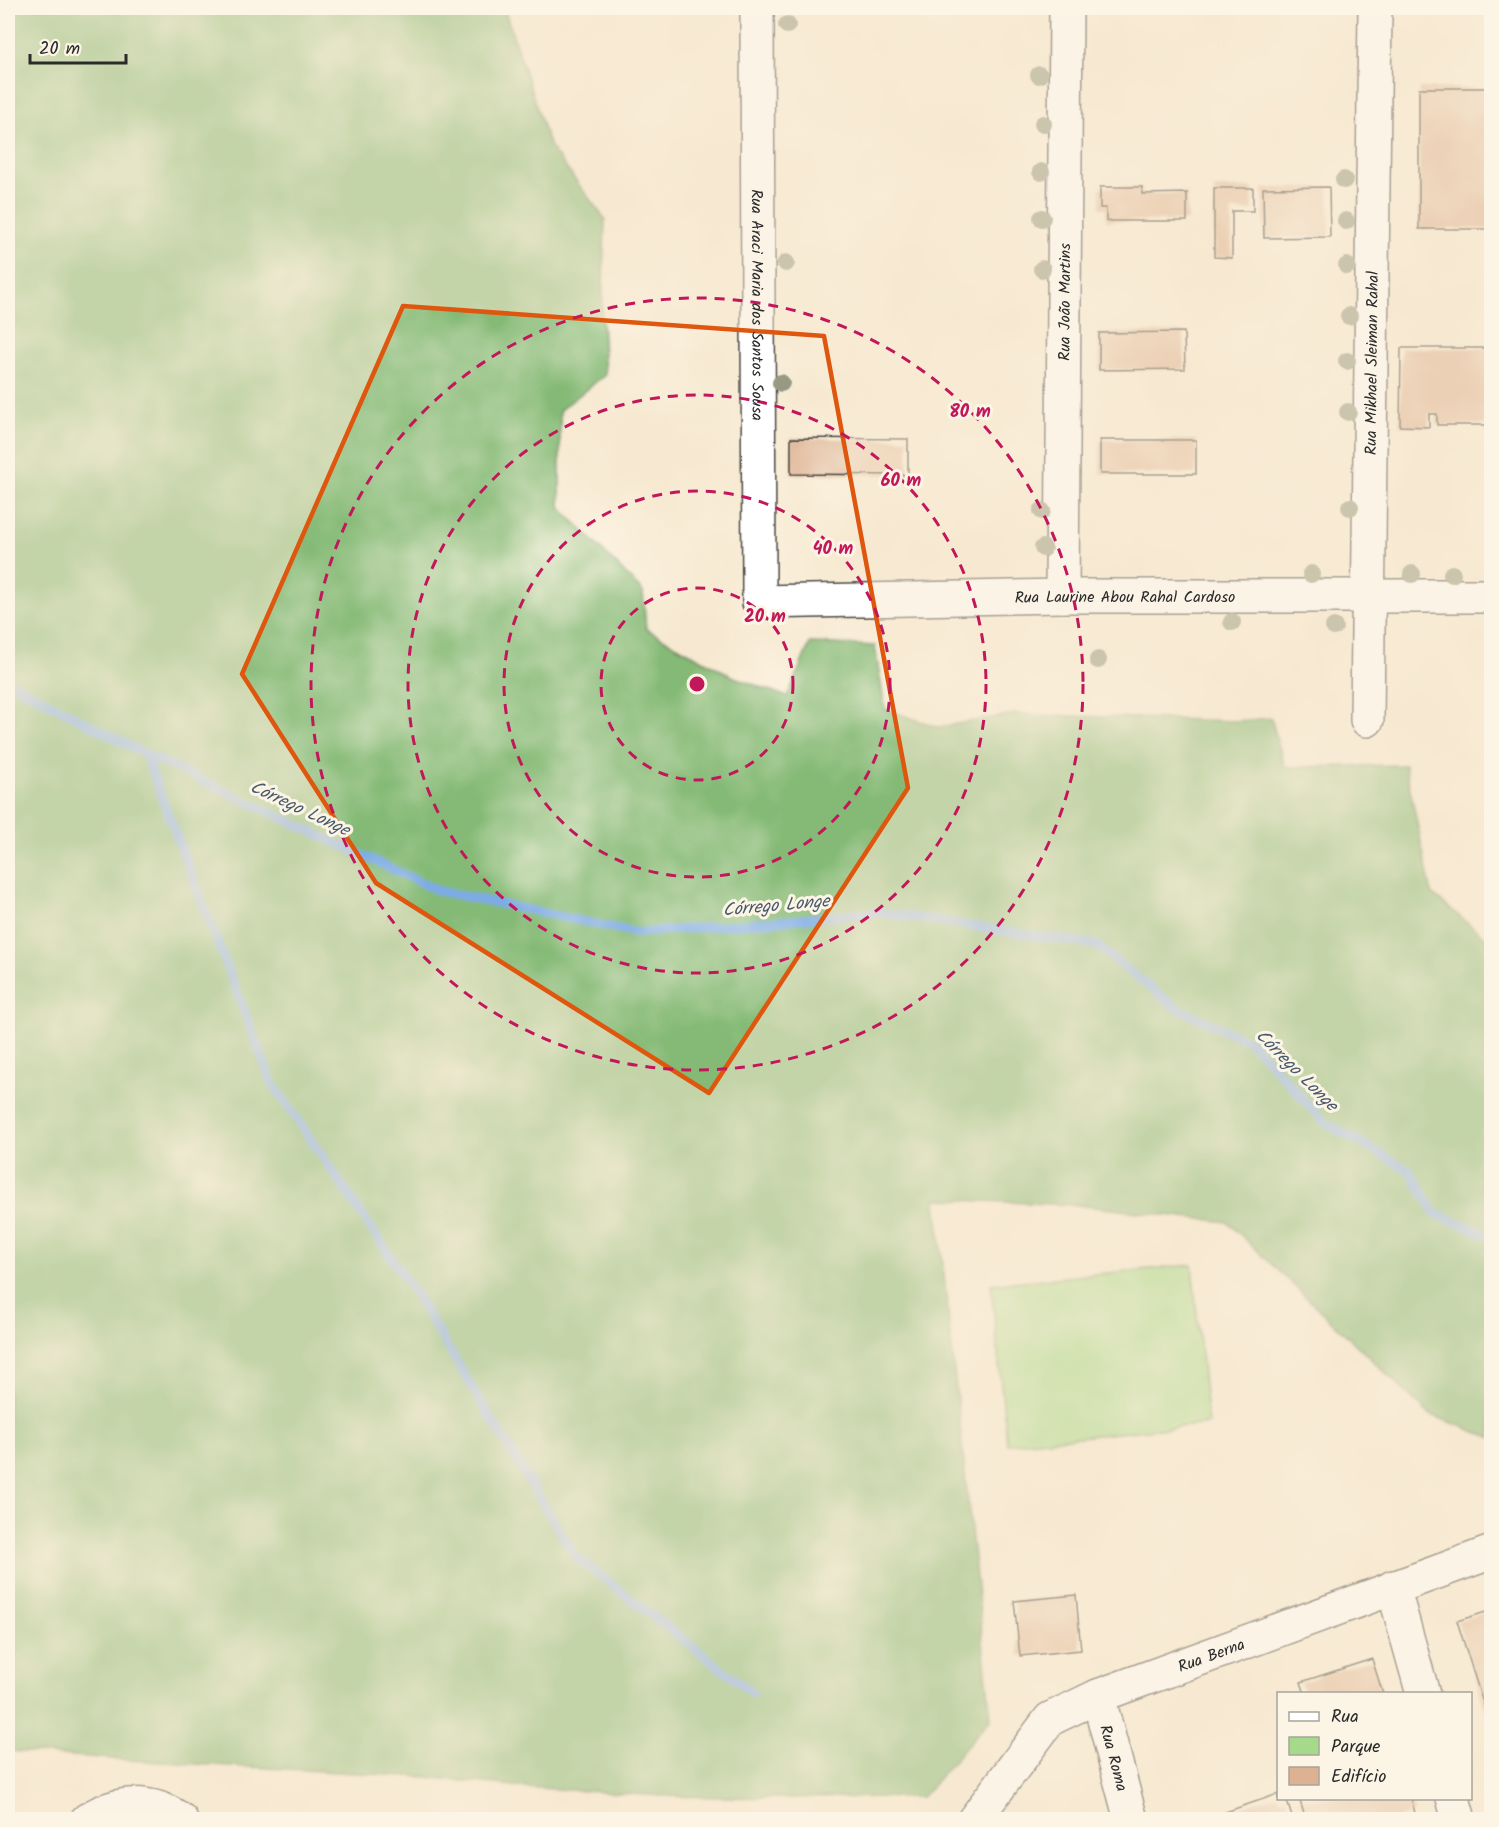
<svg xmlns="http://www.w3.org/2000/svg" width="1499" height="1827" font-family="Kalam,sans-serif">
<rect width="100%" height="100%" fill="#fcf5e5"/>
<filter id="ink" filterUnits="userSpaceOnUse"><feTurbulence type="fractalNoise" baseFrequency=".0167" numOctaves="2"/><feDisplacementMap in="SourceGraphic" scale="12" xChannelSelector="R" yChannelSelector="G"/><feConvolveMatrix kernelMatrix="1 2 1 2 8 2 1 2 1" color-interpolation-filters="sRGB"/></filter>
<filter id="wash" filterUnits="userSpaceOnUse"><feTurbulence type="fractalNoise" baseFrequency=".008" numOctaves="4" result="noise"/><feDisplacementMap in="SourceGraphic" scale="24" xChannelSelector="R" yChannelSelector="G"/><feGaussianBlur stdDeviation="1.35" result="paint"/><feColorMatrix in="noise" values="0 0 0 0 0 0 0 0 0 0 0 0 0 0 0 0 0 1.4 0 .05"/><feComposite in="paint" operator="in"/></filter>
<g filter="url(#wash)">
<rect width="100%" height="100%" fill="#f7e9d1"/>
<!-- green -->
<path fill="#a5da8a" stroke="#68825a" stroke-width="1.5" d="M1192,1265L1208,1424L1007,1444L991,1284Z"/>
<!-- forest -->
<path fill="#84ba76" stroke="#587250" stroke-width="1.5" d="M8,8H504L550,147L605,219L602,321L605,375L560,410V507L643,592L646,629L734,677L787,697L810,643L875,646L885,709L938,727L1014,714L1234,721L1271,718L1285,767L1405,765L1432,894L1491,942V1438L1429,1414L1227,1222L1075,1205L936,1199L991,1718L922,1797L774,1798L661,1796L523,1787L424,1777L126,1760L8,1751Z"/>
<g fill="none" stroke-linecap="round" stroke-linejoin="round">
<!-- stream -->
<g stroke="#7cabe6" stroke-width="9">
<path d="M8,681L145,754L439,891L638,933L879,912L1096,945L1175,1007L1251,1042L1324,1122L1410,1171L1435,1213L1492,1237"/>
<path d="M145,754L271,1081L407,1281L575,1556L753,1693"/>
</g>
</g>
<g id="blocks">
<!-- building -->
<g fill="#ddb293">
<rect x="1419" y="88" width="73" height="141"/>
<path d="M1100,187H1142V194L1187,193V221H1106V208H1100Z"/>
<path d="M1329,187L1330,237L1264,238L1263,188Z"/>
<path d="M1214,188H1253V211H1232V258L1214,257Z"/>
<path d="M1184,332L1185,369L1099,370V333Z"/>
<path d="M1401,348H1492V425H1437V414H1429V427L1400,426Z"/>
<path d="M791,438L908,439V475L791,474Z"/>
<rect x="1100" y="440" width="96" height="34"/>
<path d="M1076,1595L1081,1650L1020,1656L1014,1601Z"/>
<path d="M1492,1610V1724L1490,1725L1457,1621Z"/>
<path d="M1372,1659L1383,1694H1305L1301,1682Z"/>
<path d="M1278,1794V1798H1286L1293,1820H1202Z"/>
<path d="M1299,1798H1411L1415,1813L1395,1820H1306Z"/>
</g>
</g>
</g>
<g filter="url(#ink)">
<use href="#blocks" fill-opacity="0" stroke="#4a4844" stroke-width="1.5"/>
<g fill="none" stroke-linecap="round" stroke-linejoin="round">
<defs>
<g id="street">
<path id="s1" d="M757,8L759,602L1062,596H1492"/>
<path id="s2" d="M1062,596L1066,8"/>
<path id="s3" d="M1367,720L1375,8"/>
<path d="M1393,1587L1423,1694"/>
<path id="s4" d="M1098,1696L1131,1820"/>
<path d="M1453,1798L1459,1820"/>
<path d="M87,1820C117,1800 152,1799 181,1820"/>
<path id="s5" d="M974,1820L1050,1719L1098,1696L1492,1552"/>
</g>
</defs>
<!-- street casing -->
<use href="#street" stroke="#4a4844" stroke-width="36"/>
<!-- street -->
<use href="#street" stroke="#fff" stroke-width="33"/>
</g>
<!-- trees -->
<g fill="#989983">
<circle cx="787" cy="25" r="9"/>
<circle cx="1039" cy="75" r="9"/>
<circle cx="1043" cy="124" r="9"/>
<circle cx="1041" cy="172" r="9"/>
<circle cx="1344" cy="180" r="9"/>
<circle cx="1042" cy="218" r="9"/>
<circle cx="1346" cy="221" r="9"/>
<circle cx="786" cy="263" r="9"/>
<circle cx="1347" cy="266" r="9"/>
<circle cx="1042" cy="269" r="9"/>
<circle cx="1349" cy="316" r="9"/>
<circle cx="1347" cy="361" r="9"/>
<circle cx="781" cy="383" r="9"/>
<circle cx="1348" cy="412" r="9"/>
<circle cx="1350" cy="507" r="9"/>
<circle cx="1042" cy="511" r="9"/>
<circle cx="1043" cy="548" r="9"/>
<circle cx="1311" cy="574" r="9"/>
<circle cx="1412" cy="574" r="9"/>
<circle cx="1452" cy="574" r="9"/>
<circle cx="1232" cy="622" r="9"/>
<circle cx="1334" cy="627" r="9"/>
<circle cx="1098" cy="660" r="9"/>
</g>
</g>
<!-- marked area -->
<path d="M0 0H1499V1827H0ZM403,306L824,336L908,788L709,1093L376,883L242,674Z" fill="#f7e9d1" fill-opacity=".55" fill-rule="evenodd"/>
<path fill="none" stroke="#df570e" stroke-width="4.5" stroke-linejoin="round" d="M403,306L824,336L908,788L709,1093L376,883L242,674Z"/>
<!-- distance rings -->
<g fill="none" stroke="#c2185b" stroke-width="3" stroke-dasharray="10 8">
<circle cx="697" cy="684" r="96"/>
<circle cx="697" cy="684" r="193"/>
<circle cx="697" cy="684" r="289"/>
<circle cx="697" cy="684" r="386"/>
</g>
<g text-anchor="middle" stroke-width="6" stroke-linejoin="round" paint-order="stroke">
<!-- street labels -->
<g font-size="16" fill="#2b2b2b" stroke="#fcf5e5">
<text dy="6" stroke="none"><textPath href="#s2" startOffset="294">Rua João Martins</textPath></text>
<text dy="6" stroke="none"><textPath href="#s1" startOffset="297">Rua Araci Maria dos Santos Sousa</textPath></text>
<text dy="6" stroke="none"><textPath href="#s3" startOffset="357">Rua Mikhael Sleiman Rahal</textPath></text>
<text dy="6" stroke="none"><textPath href="#s1" startOffset="960">Rua Laurine Abou Rahal Cardoso</textPath></text>
<text dy="6" stroke="none"><textPath href="#s5" startOffset="300">Rua Berna</textPath></text>
<text dy="6" stroke="none"><textPath href="#s4" startOffset="64">Rua Roma</textPath></text>
</g>
<!-- water labels -->
<g font-size="18" font-style="italic" fill="#47586c" stroke="#fcf5e5">
<text transform="translate(300 808) rotate(25)" y="6">Córrego Longe</text>
<text transform="translate(776 905) rotate(-5)" y="6">Córrego Longe</text>
<text transform="translate(1297 1070) rotate(45)" y="6">Córrego Longe</text>
</g>
</g>
<circle cx="697" cy="684" r="9" fill="#c2185b" stroke="#fcf5e5" stroke-width="3"/>
<g font-size="18" text-anchor="middle" font-weight="bold" fill="#c2185b" stroke="#fcf5e5" stroke-width="6" stroke-linejoin="round" paint-order="stroke">
<text x="970" y="417">80 m</text>
<text x="901" y="486">60 m</text>
<text x="833" y="554">40 m</text>
<text x="765" y="622">20 m</text>
</g>
<!-- margin -->
<rect width="1499" height="1827" fill="none" stroke="#fcf5e5" stroke-width="30"/>
<!-- legend -->
<rect x="1277" y="1692" width="195" height="108" fill="#fcf5e5" stroke="#a8a49b" stroke-width="1.5"/>
<rect x="1289" y="1712" width="30" height="9" fill="#ffffff" stroke="#a8a49b" stroke-width="1.5"/>
<text x="1331" y="1722" font-size="18" fill="#2b2b2b">Rua</text>
<rect x="1289" y="1737" width="30" height="18" fill="#a5da8a" stroke="#a8a49b" stroke-width="1.5"/>
<text x="1331" y="1752" font-size="18" fill="#2b2b2b">Parque</text>
<rect x="1289" y="1767" width="30" height="18" fill="#ddb293" stroke="#a8a49b" stroke-width="1.5"/>
<text x="1331" y="1782" font-size="18" fill="#2b2b2b">Edifício</text>
<!-- scale -->
<path d="M30 54v9h96v-9" fill="none" stroke="#2b2b2b" stroke-width="3"/>
<text x="39" y="54" font-size="18" fill="#2b2b2b" stroke="#fcf5e5" stroke-width="4.5" paint-order="stroke">20 m</text>
</svg>
